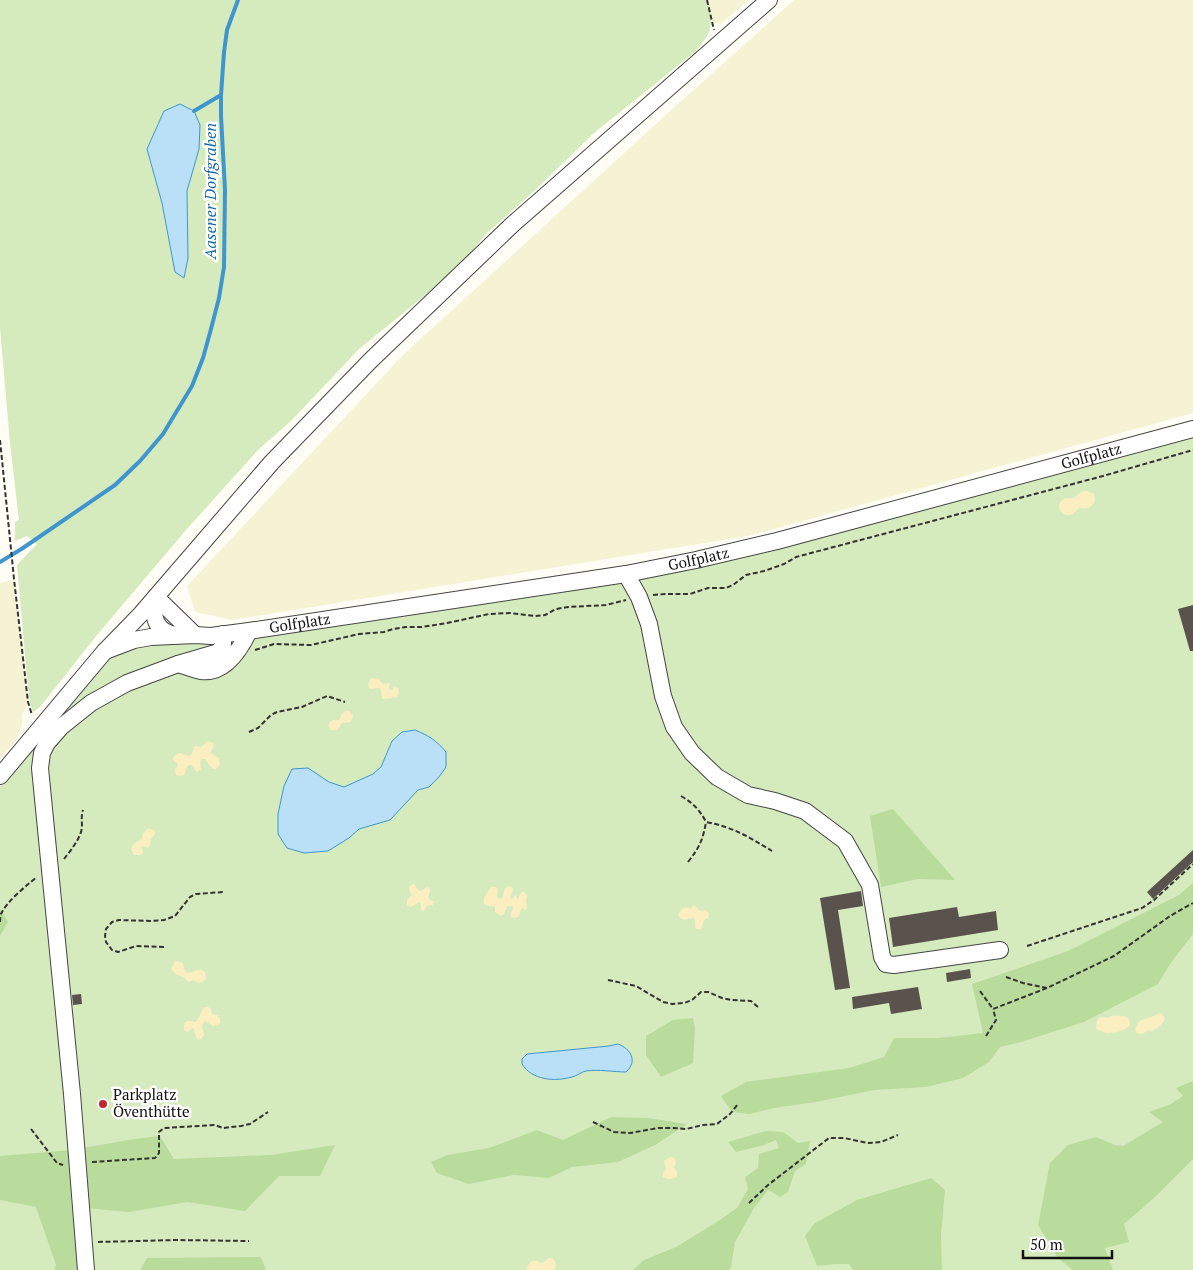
<svg xmlns="http://www.w3.org/2000/svg" width="1193" height="1270" font-family="'PT Serif',serif">
<rect width="100%" height="100%" fill="#fffdf5"/>
<!-- farmland -->
<g fill="#f6f3d4">
<path d="M707,0H749L720,24L712,22Z"/>
<path d="M794,0H1193V413L748,536L232,620L195,612L187,586L403,355L669,112Z"/>
<path d="M14,579L28,702L22,715V725L17,739L0,759V583Z"/>
</g>
<!-- green -->
<g fill="#d5ebbd">
<path d="M0,0H707C713,27 714,29 696,51L594,133L532,193L486,234L456,270L359,349L291,421L259,449L186,530L97,635L40,707L33,712L30,704L27,677L17,565L37,544L27,536L15,541V522L19,520L10,443L0,328Z"/>
<path d="M1193,435V1270H0V787L113,653L123,648L627,578Z"/>
</g>
<!-- forest -->
<g fill="#b9dc9c">
<path d="M893,809L955,880L918,879L881,887L870,816Z"/>
<path d="M1193,883V934L1170,964L1158,984L1084,1022L1021,1042L1000,1047L989,1062L963,1078L926,1087L874,1090L816,1102L774,1108L750,1114L732,1112L721,1096L746,1082L849,1068L884,1057L894,1038H939L983,1033L972,984L1068,951L1179,895Z"/>
<path d="M0,909L8,922L0,936Z"/>
<path d="M693,1018L695,1028L693,1063L661,1077L646,1055V1036L673,1020Z"/>
<path d="M1193,1081V1159L1154,1198L1124,1224L1129,1242L1105,1248L1113,1270H1073L1058,1258L1038,1225L1050,1163L1068,1145L1096,1137L1115,1145L1123,1146L1163,1122L1149,1112L1171,1104L1183,1096L1176,1088Z"/>
<path d="M611,1117L648,1118L687,1124L655,1145L618,1162L572,1167L549,1178L514,1175L469,1184L437,1173L431,1162L447,1155L489,1148L537,1130L563,1140Z"/>
<path d="M766,1131L783,1132L798,1143L810,1141L806,1164L795,1171L788,1192L780,1197L768,1190L754,1208L735,1242L731,1267L729,1270H633L644,1260L676,1247L720,1220L737,1208L748,1189L745,1177L758,1168L759,1154L779,1148L776,1140L764,1145L736,1152L728,1142Z"/>
<path d="M160,1136L174,1159L271,1155L335,1145L320,1176H279L245,1211L187,1202L129,1212L75,1207L81,1270H54L56,1265L36,1207L0,1200V1156L72,1150L134,1139Z"/>
<path d="M931,1178L945,1190L941,1235L942,1270H853L849,1264H836L817,1266L805,1236L815,1223L857,1200Z"/>
<path d="M261,1257L266,1270H140L147,1258Z"/>
</g>
<!-- sand -->
<g fill="#fbeec1">
<path d="M1083,491H1087L1094,494C1098,506 1088,510 1079,508C1078,509 1074,513 1073,514C1065,519 1055,509 1061,501C1065,497 1068,499 1073,498C1077,496 1079,493 1083,491Z"/>
<path d="M373,678L378,679L383,684L390,683L389,688L390,690H392L394,687L398,688L399,692L397,697L384,699H382L381,690L379,688L370,689L368,685L370,679Z"/>
<path d="M346,711H349L353,716L351,722L342,723L337,730H331L328,726L329,723L333,720H339L341,715Z"/>
<path d="M208,741L213,743L214,746L210,753L219,758L220,764C214,776 209,764 205,759H202L200,762L201,769L197,772L195,770L193,766L190,764L187,767L184,775L181,776L176,775L175,770L178,764L173,760L174,756L179,753L189,756L191,755L195,746L201,747Z"/>
<path d="M147,829H150L155,831V834L151,839L150,845L148,848L142,846H141L143,852V854L140,855H134C128,846 134,843 142,839L143,834Z"/>
<path d="M413,884L415,885L418,890L421,891L427,887L430,889V892L428,897L430,900L434,901L433,905L427,906L424,911L421,910V905L419,902L411,907L407,905V900L412,895L409,890V887Z"/>
<path d="M508,886L512,887L513,890L510,897L512,899L515,895L517,898L519,899V896L522,892H524L527,895L526,901L527,908L525,910L523,908L521,909L519,916L516,918L511,917L510,914L513,908L512,906H507L505,913L501,916L495,912V906C477,908 484,896 491,887H496L498,889L497,897L500,899L503,897L504,890Z"/>
<path d="M694,905L700,911L706,910L709,913L708,918L704,920L701,929H696L695,927V922L694,918H691L684,920L679,917L678,914L682,909L687,907L690,909Z"/>
<path d="M176,961L183,963L185,971L188,973C195,972 198,967 205,972L206,979C202,983 198,984 194,980L188,982L184,977L177,975L171,969L174,963Z"/>
<path d="M206,1007C212,1007 211,1010 212,1014L217,1015L220,1018V1023L218,1025L213,1026L206,1021L204,1022L202,1026L204,1035C196,1047 195,1033 194,1029L192,1028L188,1032L184,1030V1024C187,1019 191,1022 195,1022C201,1018 200,1009 206,1007Z"/>
<path d="M1161,1013L1165,1018C1164,1024 1157,1028 1152,1031L1149,1030L1142,1034L1136,1033L1135,1029C1138,1021 1140,1020 1148,1018C1153,1017 1156,1014 1161,1013Z"/>
<path d="M1112,1016C1120,1016 1131,1014 1130,1025C1124,1033 1103,1036 1096,1028L1097,1021L1099,1018L1105,1017L1108,1018Z"/>
<path d="M670,1157L674,1158L676,1162L674,1168L677,1172V1177C672,1179 668,1180 663,1177V1173L666,1170L664,1161Z"/>
<path d="M549,1258H552L555,1261L556,1267L554,1270H526C530,1260 532,1259 542,1263Z"/>
</g>
<!-- water -->
<g fill="#b9e0f7" stroke="#3f96cf">
<path d="M180,104L194,111L200,125L199,149L187,191L188,258L184,278L175,272L162,203L147,149L164,111Z"/>
<path d="M415,730C428,735 437,741 446,752V767L439,777L429,787L418,790L390,820L359,829L349,838L328,851L304,853L287,848L278,834V814L284,786L292,769L308,768L329,782L344,787L373,774L381,767L392,741L402,732Z"/>
<path d="M618,1044C631,1049 638,1061 626,1072C615,1072 597,1069 586,1071C581,1072 577,1076 572,1077C554,1082 532,1080 522,1064V1059L527,1054L609,1046Z"/>
</g>
<g fill="none" stroke-linecap="round" stroke-linejoin="round">
<!-- stream -->
<g stroke="#3f96cf" stroke-width="4">
<path d="M194,111L221,95"/>
<path d="M0,562L23,548L115,485L140,461L163,434L192,386L203,358L211,329L219,298L224,267L225,190L221,116V95L224,52L227,30L238,0"/>
</g>
</g>
<!-- building -->
<g fill="#5a524d">
<path d="M1193,605V651H1190L1178,609Z"/>
<path d="M1193,850V862L1153,899L1147,892Z"/>
<path d="M861,891L863,906L838,910L850,988L835,990L820,898Z"/>
<path d="M957,907L959,917L996,911L998,930L893,947L889,918Z"/>
<path d="M970,969L971,978L947,982L946,973Z"/>
<path d="M918,987L922,1009L891,1014L889,1003L853,1009L852,997Z"/>
<path d="M81,994L82,1004L73,1005L72,995Z"/>
</g>
<g fill="none" stroke-linecap="round" stroke-linejoin="round">
<defs>
<g id="minor">
<path d="M626,574L639,597L649,624L663,696L674,727L692,753L717,777L748,795L775,801L805,811L845,841L870,885L882,957L886,964L894,965L1000,950"/>
<path d="M156,597L195,635"/>
<path d="M156,597C151,615 155,632 176,635"/>
<path id="s1" d="M105,651L134,640L151,637L195,635L211,636L249,631L626,574L696,560L777,541L1193,429"/>
<path d="M178,664C186,666 194,670 201,671C225,674 240,650 249,631"/>
<path d="M0,776L105,651L141,614L272,462L371,360L513,224L769,0"/>
<path d="M86,1270L72,1094L40,768L42,753L47,743L61,727L91,703L127,683L178,664L219,652L223,645V634"/>
</g>
</defs>
<!-- minor casing -->
<use href="#minor" stroke="#444" stroke-width="18"/>
<!-- path -->
<g stroke="#333" stroke-width="2" stroke-dasharray="5 2.5" stroke-linecap="butt">
<path d="M707,0L714,30"/>
<path d="M0,440L14,579L28,702L32,715"/>
<path d="M653,595L665,594H690L708,588H726L733,585L746,575L764,571L784,564L796,557L1103,476L1193,450"/>
<path d="M255,650L274,644L311,645L359,634L384,632L393,629L406,627H422L447,623L489,614L510,613L535,616L545,615L556,609L568,607L606,605L626,600"/>
<path d="M249,732L258,728L271,715L277,712L302,707L327,696L345,702"/>
<path d="M681,796C693,803 700,810 706,822C733,827 749,837 772,851"/>
<path d="M64,859C71,850 81,838 82,827C82,821 81,816 83,810"/>
<path d="M688,862C699,848 703,840 706,822"/>
<path d="M0,922C0,920 0,917 1,914C6,902 27,885 37,877"/>
<path d="M1027,946L1142,908L1154,900L1193,864"/>
<path d="M164,947L136,946L118,952L112,950L106,942L105,936L106,929L112,922L119,920L151,921L164,920L175,916L190,897L196,894L223,892"/>
<path d="M1006,977L1023,983L1047,988L1114,956L1170,916L1193,903"/>
<path d="M608,980L636,986L663,1002L672,1004L684,1003L692,1000L701,992H708L722,998L731,1000L751,1001L758,1007"/>
<path d="M980,991L993,1009L1047,988"/>
<path d="M986,1036L996,1020L993,1009"/>
<path d="M593,1122L614,1132L630,1133L658,1128H673L686,1129L703,1125L717,1124L730,1114L738,1104"/>
<path d="M31,1129L57,1163L63,1165"/>
<path d="M92,1162L155,1158L159,1153V1132L164,1128L215,1125L223,1128L241,1126L250,1124L268,1112"/>
<path d="M749,1203L768,1185L829,1138H844L868,1143L881,1142L898,1135"/>
<path d="M98,1242L176,1240L249,1241"/>
</g>
<!-- minor -->
<use href="#minor" stroke="#fff" stroke-width="16"/>
</g>
<!-- markers -->
<circle fill="#c4262e" stroke="#fff" stroke-width="2" cx="103" cy="1104" r="5"/>
<g text-anchor="middle" stroke-width="5" stroke-linejoin="round" paint-order="stroke">
<!-- street labels -->
<g font-size="15" fill="#111" stroke="#fff">
<text dy="5" stroke="none"><textPath href="#s1" startOffset="1008">Golfplatz</textPath></text>
<text dy="5" stroke="none"><textPath href="#s1" startOffset="602">Golfplatz</textPath></text>
<text dy="5" stroke="none"><textPath href="#s1" startOffset="198">Golfplatz</textPath></text>
</g>
<!-- poi labels -->
<g font-size="15" fill="#111" stroke="#fff" text-anchor="start">
<text x="113" y="1100">Parkplatz<tspan x="113" dy="17">Öventhütte</tspan></text>
</g>
<!-- water labels -->
<g font-size="16" font-style="italic" fill="#1768a6" stroke="#fff">
<text transform="translate(210 191) rotate(-90)" y="6">Aasener Dorfgraben</text>
</g>
</g>
<!-- scale -->
<path d="M1023 1250v8h89v-8" fill="none" stroke="#111111" stroke-width="2.5"/>
<text x="1030" y="1250" font-size="15" fill="#111111" stroke="#ffffff" stroke-width="4" paint-order="stroke">50 m</text>
</svg>
